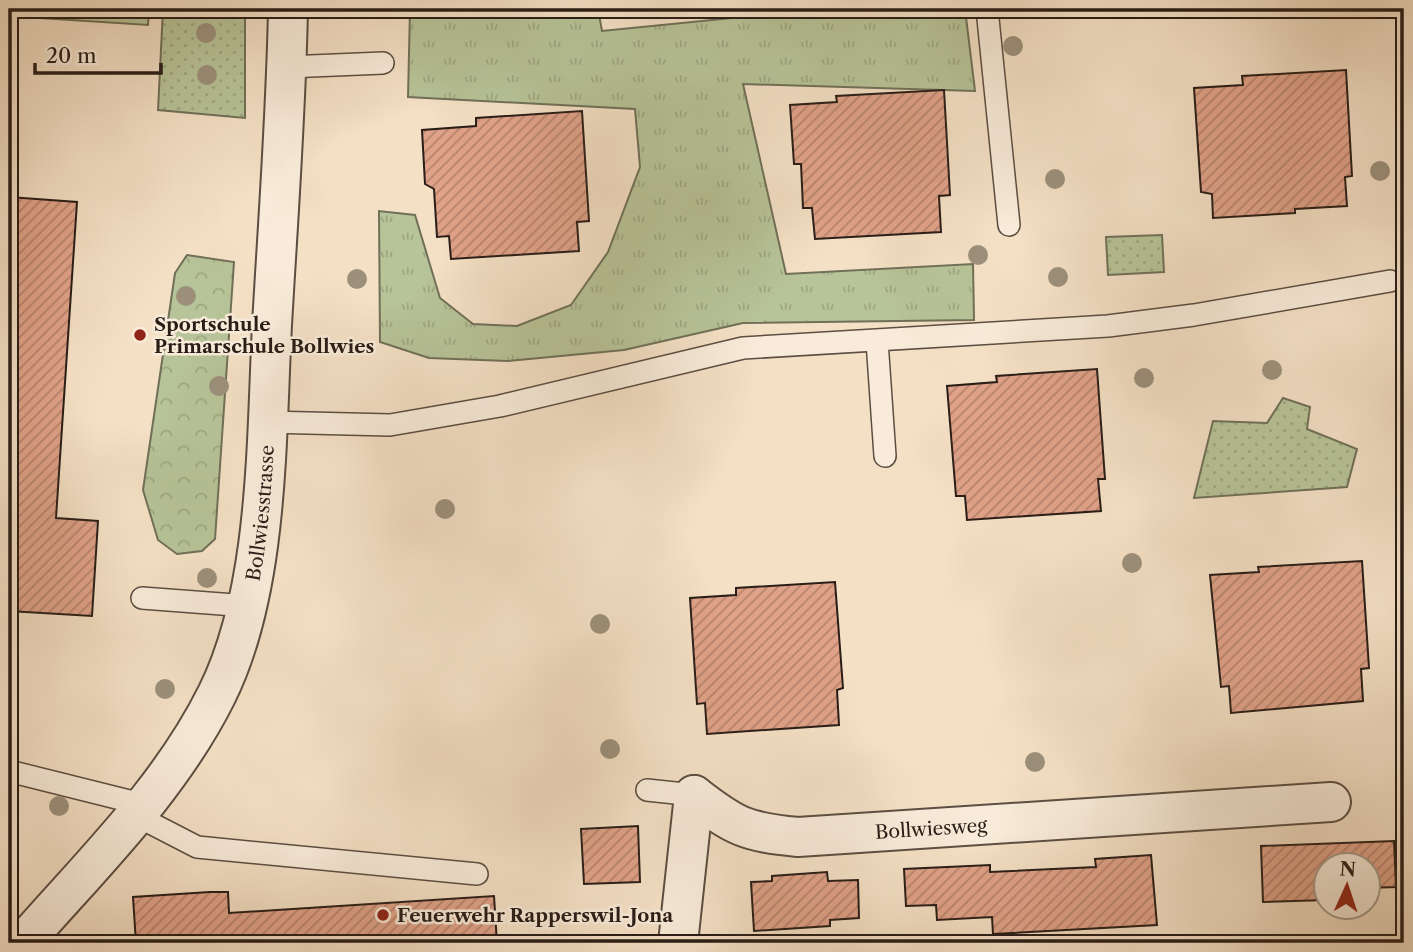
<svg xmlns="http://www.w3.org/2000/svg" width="1413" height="952" font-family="'Libre Caslon Text',serif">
<defs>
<pattern id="grass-tufts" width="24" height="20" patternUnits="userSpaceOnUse" patternTransform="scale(1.75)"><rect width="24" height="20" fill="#b7c398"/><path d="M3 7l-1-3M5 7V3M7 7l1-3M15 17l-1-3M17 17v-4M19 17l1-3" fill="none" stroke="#9da782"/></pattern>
<pattern id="forest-crowns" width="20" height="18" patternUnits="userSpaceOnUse" patternTransform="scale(1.75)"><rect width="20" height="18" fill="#b7c398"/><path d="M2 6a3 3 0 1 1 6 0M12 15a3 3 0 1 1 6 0" fill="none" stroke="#9da782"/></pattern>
<pattern id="park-dots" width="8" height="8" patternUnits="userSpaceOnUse" patternTransform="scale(1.75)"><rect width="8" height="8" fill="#b7c398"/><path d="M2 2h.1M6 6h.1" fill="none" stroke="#9da782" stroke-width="1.8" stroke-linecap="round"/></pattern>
<pattern id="building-hatch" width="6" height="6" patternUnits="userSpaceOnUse" patternTransform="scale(1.75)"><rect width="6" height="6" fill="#e0a288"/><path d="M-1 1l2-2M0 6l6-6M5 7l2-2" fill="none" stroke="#b6836e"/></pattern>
</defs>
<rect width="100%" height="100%" fill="#f4e0c5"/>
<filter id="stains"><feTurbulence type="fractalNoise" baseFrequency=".00286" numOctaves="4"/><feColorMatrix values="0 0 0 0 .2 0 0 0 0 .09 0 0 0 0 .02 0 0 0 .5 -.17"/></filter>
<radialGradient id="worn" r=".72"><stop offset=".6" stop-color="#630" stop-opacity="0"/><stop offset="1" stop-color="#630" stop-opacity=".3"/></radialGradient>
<!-- grass -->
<path fill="url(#grass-tufts)" stroke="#707058" stroke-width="2" d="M410,9H598L602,31L752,16L761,9H965L975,91L743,84L786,274L973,264L974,320L743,323L624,350L507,361L429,358L380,342L379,211L415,215L440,298L473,324L517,326L571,305L608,252L640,167L635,109L408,97Z"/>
<!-- forest -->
<path fill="url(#forest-crowns)" stroke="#707058" stroke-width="2" d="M187,255L234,262L215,539L202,551L177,554L158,540L143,490L175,273Z"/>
<!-- park -->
<g fill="url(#park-dots)" stroke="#707058" stroke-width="2">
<path d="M163,9H245V118L158,110Z"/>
<path d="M1162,235L1164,272L1108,275L1106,237Z"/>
<path d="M1283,398L1310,407L1307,429L1357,449L1347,487L1194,498L1213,421L1267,423Z"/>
</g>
<!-- pitch -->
<path fill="#b7c398" stroke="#707058" stroke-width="2" d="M9,9H149L148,25L9,16Z"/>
<!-- building -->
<g fill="url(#building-hatch)" stroke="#291d17" stroke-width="2">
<path d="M1346,70L1352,176L1345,177L1347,206L1295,209V213L1213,218L1212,194L1201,192L1194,88L1243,85L1242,76Z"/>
<path d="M944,90L950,195L939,196L941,232L815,239L812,208H803L801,164H794L790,105L837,102L836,96Z"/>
<path d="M582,111L589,221L577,222L579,251L451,259L449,236L437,237L434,189L425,184L422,130L476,126V118Z"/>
<path d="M9,197L77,202L56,518L98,521L92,616L9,611Z"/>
<path d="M1097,369L1105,479H1098L1101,511L967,520L965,496H956L947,386L997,382L996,376Z"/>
<path d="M1362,561L1369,668L1361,669L1363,701L1231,713L1229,686L1221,687L1210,575L1259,572L1258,567Z"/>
<path d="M835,582L843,688L837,690L839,725L707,734L705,703L697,704L690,598L736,595V588Z"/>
<path d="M638,826L640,882L584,884L581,829Z"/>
<path d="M1394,841L1396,887L1368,888V864H1326V900L1263,902L1261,846Z"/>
<path d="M1151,855L1157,925L993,934L992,917L937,920L936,905L906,906L904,869L990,865V872L1096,867L1095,859Z"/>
<path d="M827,872L828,881L858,880L859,918L830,920V926L754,931L751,882L772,881V876Z"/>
<path d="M210,892H228L229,913L494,896L497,943H136L133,897Z"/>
</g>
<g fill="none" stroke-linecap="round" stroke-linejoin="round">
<defs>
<g id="service">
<path d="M987,9L1009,225"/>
<path d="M287,67L383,63"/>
<path d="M877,341L885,456"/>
<path d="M267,422L390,425L500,406L743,348L1108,326L1194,315L1390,281"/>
<path d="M142,598L248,606"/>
<path d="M9,771L145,805"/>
<path d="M647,790L694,795"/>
<path d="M135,815L197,847L477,874"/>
</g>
<g id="minor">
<path id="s1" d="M694,795C735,827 746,832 798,837L1331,802"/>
<path id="s2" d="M23,943C92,864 170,789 217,694C269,589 266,441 272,325C278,220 286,115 288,9"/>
<path d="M678,943L694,795"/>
</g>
</defs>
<!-- service casing -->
<use href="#service" stroke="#5c4e42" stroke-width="24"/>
<!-- minor casing -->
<use href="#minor" stroke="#5c4e42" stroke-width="42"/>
<!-- service -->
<use href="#service" stroke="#f8ebd9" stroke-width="21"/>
<!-- minor -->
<use href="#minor" stroke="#f8ebd9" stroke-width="38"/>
</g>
<!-- trees -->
<g fill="#9c907b">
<circle cx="206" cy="33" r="10"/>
<circle cx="1013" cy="46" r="10"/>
<circle cx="207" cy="75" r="10"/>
<circle cx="1380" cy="171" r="10"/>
<circle cx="1055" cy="179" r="10"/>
<circle cx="978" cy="255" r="10"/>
<circle cx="1058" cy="277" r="10"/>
<circle cx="357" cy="279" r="10"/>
<circle cx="186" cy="296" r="10"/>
<circle cx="1272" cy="370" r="10"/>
<circle cx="1144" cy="378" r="10"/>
<circle cx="219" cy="386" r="10"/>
<circle cx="445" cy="509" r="10"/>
<circle cx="1132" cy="563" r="10"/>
<circle cx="207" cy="578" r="10"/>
<circle cx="600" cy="624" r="10"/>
<circle cx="165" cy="689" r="10"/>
<circle cx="610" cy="749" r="10"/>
<circle cx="1035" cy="762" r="10"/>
<circle cx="59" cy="806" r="10"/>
</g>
<!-- markers -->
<g fill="#8f2418" stroke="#f8ebd9" stroke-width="2.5">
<circle cx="140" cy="335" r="7"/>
<circle cx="383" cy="915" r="7"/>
</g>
<g text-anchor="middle" stroke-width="5" stroke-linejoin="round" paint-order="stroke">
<!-- poi labels -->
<g font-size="19" font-weight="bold" fill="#291d17" stroke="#f8ebd9" text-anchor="start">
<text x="154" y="331">Sportschule<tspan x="154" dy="22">Primarschule Bollwies</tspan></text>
<text x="397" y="922">Feuerwehr Rapperswil-Jona</text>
</g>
<!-- street labels -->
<g font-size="19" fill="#291d17" stroke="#f8ebd9">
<text dy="7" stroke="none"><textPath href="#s2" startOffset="504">Bollwiesstrasse</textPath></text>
<text dy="7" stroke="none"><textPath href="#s1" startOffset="248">Bollwiesweg</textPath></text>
</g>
</g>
<!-- margin -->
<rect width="1413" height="952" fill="none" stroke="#f4e0c5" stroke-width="35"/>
<rect x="10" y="10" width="1392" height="931" fill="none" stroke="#291d17" stroke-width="3.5"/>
<rect x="18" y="18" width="1378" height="917" fill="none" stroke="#291d17" stroke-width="2"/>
<!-- north arrow -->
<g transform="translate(1347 886) rotate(3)"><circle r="33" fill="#f8ebd9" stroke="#a5998b" stroke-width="2"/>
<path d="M0-5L12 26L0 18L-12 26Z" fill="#8f2418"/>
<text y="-10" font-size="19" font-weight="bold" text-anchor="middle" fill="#291d17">N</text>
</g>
<!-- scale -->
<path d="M35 63v10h126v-10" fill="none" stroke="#291d17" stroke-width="3.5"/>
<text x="46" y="63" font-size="21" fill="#291d17" stroke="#f8ebd9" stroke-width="5" paint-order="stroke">20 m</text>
<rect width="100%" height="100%" filter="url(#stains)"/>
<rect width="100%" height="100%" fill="url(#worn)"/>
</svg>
